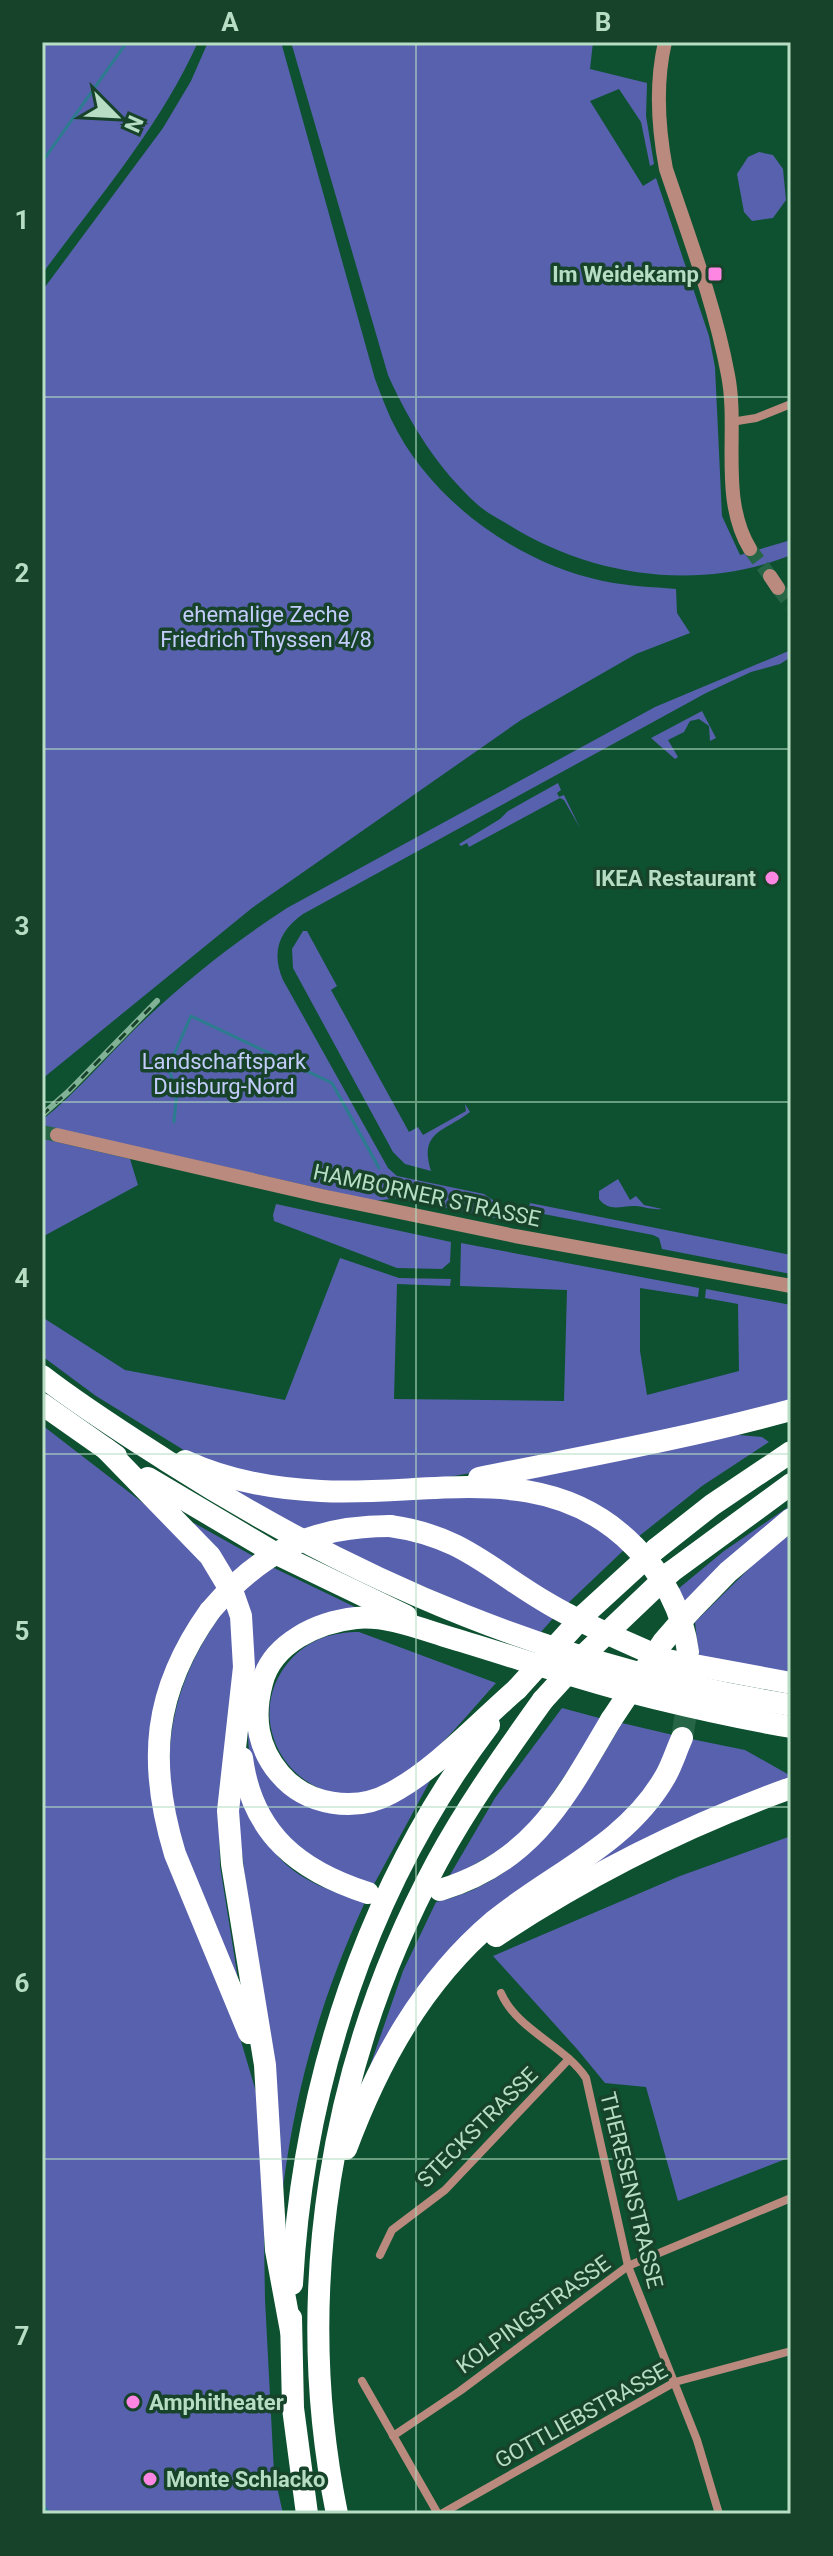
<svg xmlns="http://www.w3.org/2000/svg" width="833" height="2556" font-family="Roboto,sans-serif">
<rect width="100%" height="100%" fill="#0d5130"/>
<!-- green -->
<g fill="#5861ad">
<path d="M42,42H198C160,127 97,199 42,274Z"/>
<path d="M208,42H281L375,379C380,392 385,406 391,419C429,499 516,563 603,581C627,586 652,587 676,589L677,613L690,633L636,654L521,720L252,908L42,1079V291L163,128L191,81Z"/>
<path d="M291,42H593L590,69L647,83L646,116L654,164L650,166L641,122L619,89L590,101L643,186L656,178L709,336L715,367L722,516L740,555L791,540V555C699,592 592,577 509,525C499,519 487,513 478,505C438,469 410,424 388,375Z"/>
<path d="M759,152L773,155L783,169L786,200L773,218L752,221L744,212L737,174L748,157Z"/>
<path d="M791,650V657L780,664L751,672L706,693L303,914C279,931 271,952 283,980L388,1168L397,1176L484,1194L529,1225L398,1198L374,1201L63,1130L52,1141L130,1159L138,1185L42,1237V1120C76,1093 103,1061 134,1030C180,985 233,943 287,908L655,707Z"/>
<path d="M702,711L716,738L710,741L709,726L699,719L690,721L684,732L668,740L678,757L675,759L651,738Z"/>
<path d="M558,783L561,790L557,793L559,797L564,795L580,828L564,800L560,798L469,847L467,843L461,846L459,844L500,819L508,811Z"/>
<path d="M303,931H307L337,986L331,990L409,1132L418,1127L423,1135L466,1111L465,1104L470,1112C446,1131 418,1131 431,1171L405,1164L393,1152L293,968L292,949Z"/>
<path d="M618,1179L630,1200L636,1196L644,1205L662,1209C653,1210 645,1207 636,1206C622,1205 610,1213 599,1199V1191Z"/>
<path d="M530,1203L791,1255V1274L662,1249L659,1238L653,1235L533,1212L529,1208Z"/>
<path d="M276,1204L451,1242L450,1262L442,1269L397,1268L274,1221L273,1215Z"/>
<path d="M461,1243L699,1288L698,1297L640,1288V1351L647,1395L739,1371L738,1304L705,1298L706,1289L791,1305V1401L543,1460L420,1482L364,1488L259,1478L187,1452L96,1396L42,1356V1317L125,1370L285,1400L340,1258L399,1278L451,1279L450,1286L397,1284L394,1399L564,1401L567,1290L460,1286Z"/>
<path d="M42,1425L143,1503L185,1541L219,1586L149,1744V1776L155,1817L166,1858L238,2031L257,2095L263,2179L265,2299L274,2473L283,2514H42Z"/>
<path d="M728,1434L762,1437L769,1442L702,1486L638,1537L509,1478Z"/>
<path d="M221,1485L492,1494L566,1508L627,1547L566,1605L390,1517C359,1517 331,1519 301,1530Z"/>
<path d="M791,1505V1513L685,1604L678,1589L724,1551Z"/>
<path d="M194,1523L253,1556L231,1574L192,1526Z"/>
<path d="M791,1531V1675L699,1657L695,1622L770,1548Z"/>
<path d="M388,1533L443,1545L556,1615L541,1632L524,1630L324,1543Z"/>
<path d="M272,1567L357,1608L328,1615L250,1696L241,1591Z"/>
<path d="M228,1605L236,1640L219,1823L220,1866L238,1979C221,1937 196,1891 183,1848C155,1757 171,1680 228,1605Z"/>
<path d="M359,1632L496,1683C463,1719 429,1765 384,1786C302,1823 231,1722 293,1657C311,1639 333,1632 359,1632Z"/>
<path d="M562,1708L603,1719L524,1836L447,1880L495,1798Z"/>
<path d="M248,1721L316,1808L430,1781L373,1886C287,1859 246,1813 248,1721Z"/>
<path d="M622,1723L673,1735L657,1774L636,1802L605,1833L522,1892L369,2069L403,1971L436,1902C529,1882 578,1799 622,1723Z"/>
<path d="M691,1739L745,1750L791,1776V1780L580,1872Z"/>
<path d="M241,1791C250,1810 259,1829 270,1846C291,1878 331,1892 365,1902C321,1998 297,2083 283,2187L237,1812Z"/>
<path d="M791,1836V2157L678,2201L646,2087L605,2083L577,2049L493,1956L680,1876Z"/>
</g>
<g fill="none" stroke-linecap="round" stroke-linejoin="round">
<!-- stream -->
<g stroke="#2c7c8f" stroke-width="3">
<path d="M42,162L127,42"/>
<path d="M174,1122L177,1090L168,1068L191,1016L332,1083L379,1168"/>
<path d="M42,2504L50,2514"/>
</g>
<!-- tertiary-tunnel -->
<g stroke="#266646" stroke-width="14" stroke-dasharray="14 7" stroke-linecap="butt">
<path d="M750,549L770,576"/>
<path d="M778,588L791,605"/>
<path d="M42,1132L57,1135"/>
</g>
<!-- motorway-tunnel -->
<path stroke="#266646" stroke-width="22" stroke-dasharray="22 11" stroke-linecap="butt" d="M682,1738L690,1688"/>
<!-- minor -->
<g stroke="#b98a7d" stroke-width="8">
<path d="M731,422L756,418L791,404"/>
<path d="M501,1993C517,2030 564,2045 586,2078L628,2266L697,2440L719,2514"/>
<path d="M380,2255L392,2230L445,2190L569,2059"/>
<path d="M362,2381L438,2514"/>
<path d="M393,2436L460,2391L628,2266L791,2198"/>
<path d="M441,2514L675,2382L791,2351"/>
</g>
<!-- tertiary -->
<g stroke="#b98a7d" stroke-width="14">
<path d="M665,42C655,85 658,127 666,169C689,237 715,305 728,375C739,431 719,498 750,549"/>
<path d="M770,576L778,588"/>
<path d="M57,1135L322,1196L515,1236L791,1286"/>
</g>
<!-- motorway -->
<g stroke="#fff" stroke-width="22">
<path d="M42,1376C82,1407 125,1434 167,1461C361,1585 563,1669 791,1705"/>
<path d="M42,1404L116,1456"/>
<path d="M106,1449L210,1556L234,1596L241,1616L244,1667L228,1811L232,1864L265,2065L276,2250L291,2331"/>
<path d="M185,1461C226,1480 276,1489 321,1491C430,1497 547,1457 634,1546C663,1574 683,1612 688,1652"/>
<path d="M148,1478L273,1552L406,1616"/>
<path d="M479,1478C583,1457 688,1438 791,1410"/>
<path d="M390,1526C463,1536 490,1570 549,1604C586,1626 627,1642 666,1660"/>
<path d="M656,1549L712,1505L791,1452"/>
<path d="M671,1572L791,1484"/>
<path d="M210,1611C153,1691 147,1762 175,1854L249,2033"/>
<path d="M690,1611L728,1572L791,1519"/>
<path d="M667,1660L791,1683"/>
<path d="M517,1689C478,1723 436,1769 391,1793C355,1813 306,1805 280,1774C257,1747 253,1717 262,1683C272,1643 318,1622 356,1618C388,1615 421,1629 451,1638C519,1658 585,1682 654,1698C699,1709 745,1719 791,1727"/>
<path d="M242,1758C252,1834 299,1871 368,1893"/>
<path d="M440,1890C533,1862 565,1798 611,1720"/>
<path d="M496,1936C588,1875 688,1825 791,1788"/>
<path d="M346,2149C378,2063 422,1982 494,1921C551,1874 626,1845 665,1777C672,1765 676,1751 682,1738"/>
<path d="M292,2284C303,2084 367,1886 489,1725"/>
<path d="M291,2318L293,2408L307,2514"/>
<path d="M337,2514C292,2293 330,2060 437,1862C468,1805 505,1753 543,1700"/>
</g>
<defs>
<path id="rail" d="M42,1115L69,1091L157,1001"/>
</defs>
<!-- rail casing -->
<use href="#rail" stroke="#82b296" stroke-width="6"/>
<!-- rail -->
<use href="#rail" stroke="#17432b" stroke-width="3" stroke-dasharray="9" stroke-linecap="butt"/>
<!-- motorway-bridge -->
<g stroke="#fff" stroke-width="22">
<path d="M210,1611C261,1551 312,1526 390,1526"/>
<path d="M517,1689L586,1613L656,1549"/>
<path d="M543,1700L586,1653L671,1572"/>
<path d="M611,1720L663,1642L690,1611"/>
</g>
</g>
<!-- grid -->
<path fill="none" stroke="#b7dec4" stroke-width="2" stroke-opacity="0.55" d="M416,42V2514M42,397H791M42,749H791M42,1102H791M42,1454H791M42,1807H791M42,2159H791"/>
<!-- markers -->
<g fill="#fd86e2" stroke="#17432b" stroke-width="3">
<rect x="707" y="266" width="16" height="16" rx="4"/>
<circle cx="772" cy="878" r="8"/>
<circle cx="133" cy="2402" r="8"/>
<circle cx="150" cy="2479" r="8"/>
</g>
<g text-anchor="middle" stroke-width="7" stroke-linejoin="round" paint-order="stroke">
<!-- poi labels -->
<g font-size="22" font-weight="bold" fill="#b7dec4" stroke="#17432b" text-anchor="end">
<text x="699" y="282">Im Weidekamp</text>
<text x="756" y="886">IKEA Restaurant</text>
<text x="149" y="2410" text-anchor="start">Amphitheater</text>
<text x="166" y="2487" text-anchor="start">Monte Schlacko</text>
</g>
<!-- park labels -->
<g font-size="22" fill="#c3ccfb" stroke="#17432b">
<text x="266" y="622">ehemalige Zeche<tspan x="266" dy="25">Friedrich Thyssen 4/8</tspan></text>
<text x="224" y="1069">Landschaftspark<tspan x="224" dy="25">Duisburg-Nord</tspan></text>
</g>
<!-- street labels -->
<g font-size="22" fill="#b7dec4" stroke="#17432b">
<text transform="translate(427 1195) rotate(12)" y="8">HAMBORNER STRASSE</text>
<text transform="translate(477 2127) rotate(-45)" y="8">STECKSTRASSE</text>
<text transform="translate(632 2190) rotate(76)" y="8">THERESENSTRASSE</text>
<text transform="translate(533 2314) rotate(-36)" y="8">KOLPINGSTRASSE</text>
<text transform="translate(581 2415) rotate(-29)" y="8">GOTTLIEBSTRASSE</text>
</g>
</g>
<!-- border -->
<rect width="833" height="2556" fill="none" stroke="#17432b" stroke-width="88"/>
<!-- north arrow -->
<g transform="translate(116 116) rotate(114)" stroke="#17432b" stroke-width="6" paint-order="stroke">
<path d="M0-6L14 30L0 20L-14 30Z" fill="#b7dec4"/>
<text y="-12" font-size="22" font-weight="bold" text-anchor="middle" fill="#b7dec4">N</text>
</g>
<rect x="44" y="44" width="745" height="2468" fill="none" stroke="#b7dec4" stroke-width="3"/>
<g font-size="26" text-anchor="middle" font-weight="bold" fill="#b7dec4">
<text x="230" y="31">A</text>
<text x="603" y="31">B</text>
<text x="22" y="229">1</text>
<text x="22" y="582">2</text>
<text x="22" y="935">3</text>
<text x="22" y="1287">4</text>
<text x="22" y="1640">5</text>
<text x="22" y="1992">6</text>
<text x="22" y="2345">7</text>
</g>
</svg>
